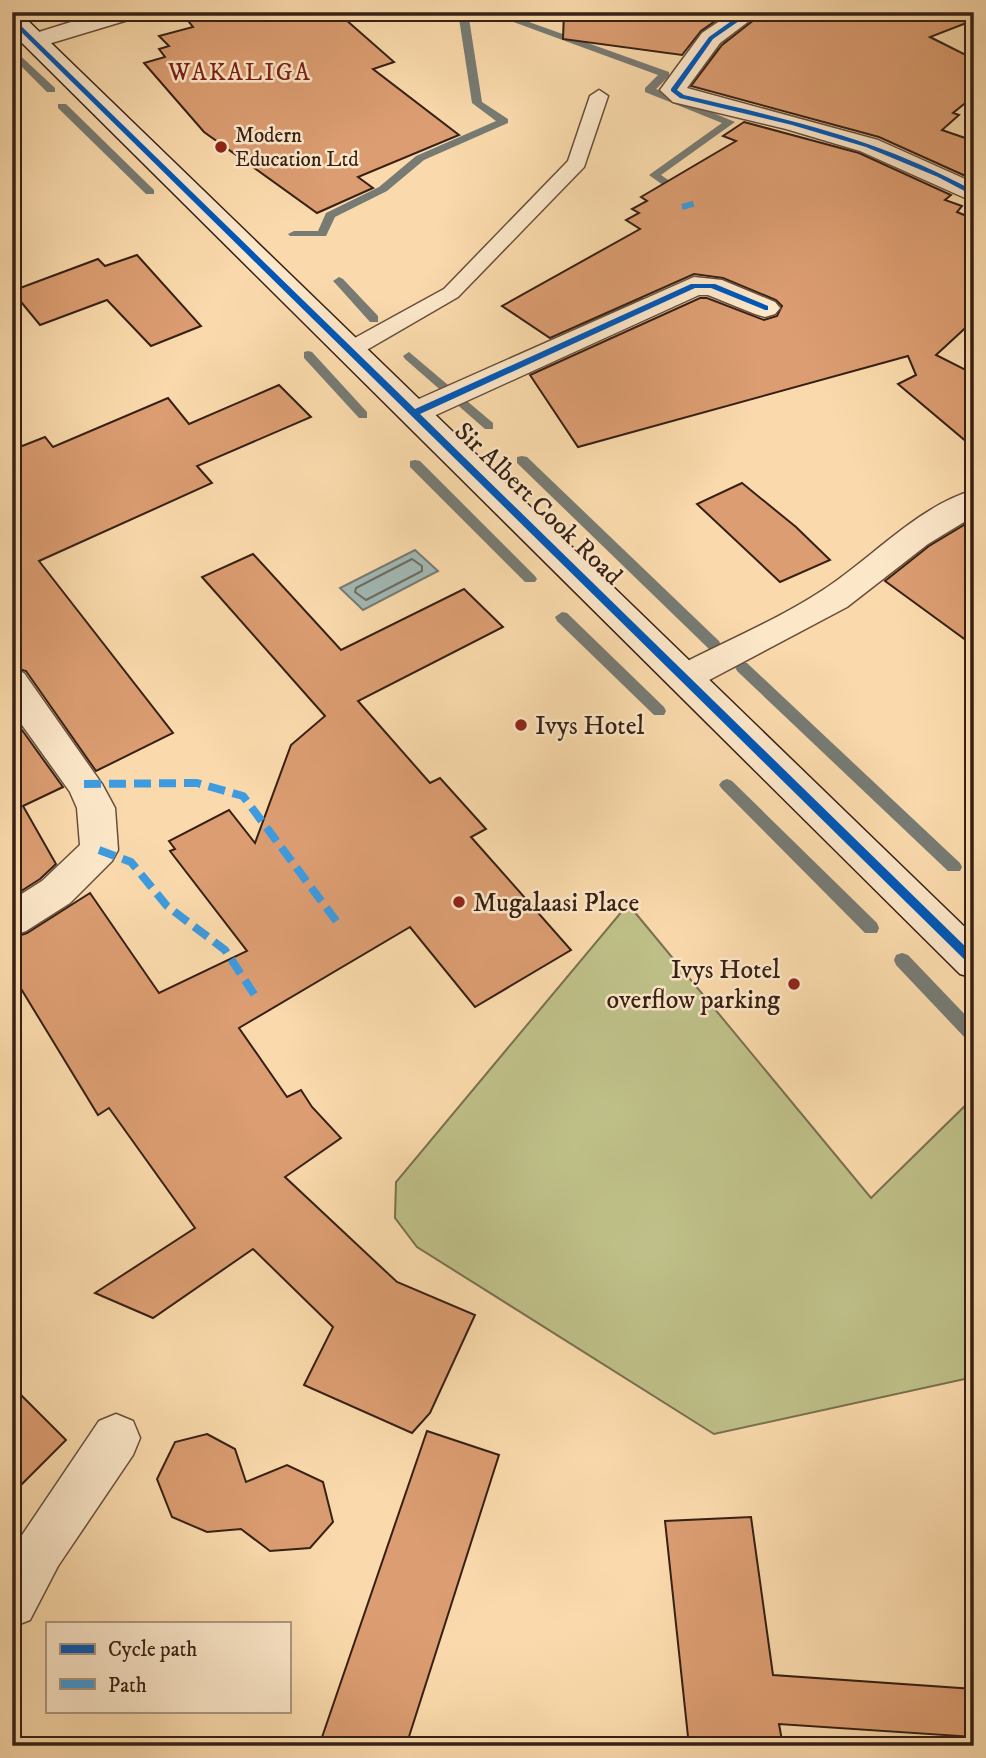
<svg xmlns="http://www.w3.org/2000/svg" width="986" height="1758" font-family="'IM FELL DW Pica',serif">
<rect width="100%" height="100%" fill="#fadaac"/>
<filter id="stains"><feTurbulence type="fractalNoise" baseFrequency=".00286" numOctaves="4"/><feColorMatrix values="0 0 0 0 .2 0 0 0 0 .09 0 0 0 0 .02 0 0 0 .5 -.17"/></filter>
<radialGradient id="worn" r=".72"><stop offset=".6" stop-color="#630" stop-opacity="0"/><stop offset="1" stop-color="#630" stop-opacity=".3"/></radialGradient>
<!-- green -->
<path fill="#bfc089" stroke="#7a704f" stroke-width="2" d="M628,904L871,1198L974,1097V1377L714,1434L417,1247L395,1218L396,1182Z"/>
<!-- water -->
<path fill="#a2b8b4" stroke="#777b74" stroke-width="2" d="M415,550L438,571L363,610L340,588Z"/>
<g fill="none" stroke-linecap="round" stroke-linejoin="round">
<!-- shore -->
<path stroke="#6c6c64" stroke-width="2" d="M412,559L422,566V571L366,600L355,592L356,588Z"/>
<!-- stream -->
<g fill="#777b74" fill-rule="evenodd">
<path d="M344,12H375L321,21L316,18Z"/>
<path d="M458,12H468L482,102L508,119V123L424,160L387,191L335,217L326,236H290L288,234L294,231H318L326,213L379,187L416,156L496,121L472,103Z"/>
<path d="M486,12H501L669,72V76L656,89L735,122L661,175L687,193L677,195L649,175L722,123L645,92V88L658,75Z"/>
<path d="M684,14H692L737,44L697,68H689V64L725,44L684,18Z"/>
<path d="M12,48L55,88V92H47L12,57Z"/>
<path d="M58,104H66L154,190V194H146L58,108Z"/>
<path d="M339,277L343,279L378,316V322H370L335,283L333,281Z"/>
<path d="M639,292L643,293V299L583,333H575L573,330Z"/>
<path d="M308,351L312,352L367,412V418H359L304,358V352Z"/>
<path d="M409,352L493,423V429H485L405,359L403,356Z"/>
<path d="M522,456L527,457L719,641L721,645L719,649H709L517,463V457Z"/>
<path d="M415,460L420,461L535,576L537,579L535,582H525L410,467V461Z"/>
<path d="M562,612L567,613L664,707L666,711L664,715H654L557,621L555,617Z"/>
<path d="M742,662L747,663L960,863L962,867L960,871H948L737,671L735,667L737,663Z"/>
<path d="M727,779L732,781L877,923L879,928L877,933H865L722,789L719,785L722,781Z"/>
<path d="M902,953L908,955L974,1024V1043L968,1041L896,965L894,960L896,955Z"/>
</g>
</g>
<!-- building -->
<g fill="#db9d71" stroke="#362015" stroke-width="2">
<path d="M181,12H337L394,62L373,69L459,135L358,177L373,188L317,213L204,132L144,63L165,57L159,49L169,46L159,36L193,27Z"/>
<path d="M564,12H728L701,31L682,55L563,39Z"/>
<path d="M764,12H853L865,19L877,12H974V20L930,37L974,59V96L953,113L959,115L942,130L974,141V175L970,178L879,137L691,86L722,45Z"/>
<path d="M744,122L859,153L951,195L945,200L962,206L957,212L974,219V320L936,355L974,374V448L898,384L916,375L908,356L578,447L530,375L700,298H707L764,320L777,316L782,306L776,300L723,278L694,274L550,338L502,306L640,229L626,220L639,213L632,209L647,201L641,197L736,141L723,136Z"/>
<path d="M137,255L201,326L151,346L107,300L40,325L12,291L98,259L105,266Z"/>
<path d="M279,385L311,417L197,466L212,483L39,561L173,733L96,771L26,671L12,667V450L45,437L53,447L168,398L189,424Z"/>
<path d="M742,483L796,527L830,560L780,582L697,504Z"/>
<path d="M974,519V646L885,581L929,546Z"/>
<path d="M253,554L341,650L464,589L503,627L358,701L430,783L440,778L486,829L471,837L571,950L475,1007L410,927L239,1028L287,1097L301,1090L312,1107L341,1138L285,1177L397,1282L475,1315L430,1413L412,1433L304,1385L333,1327L253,1249L153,1318L95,1293L195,1228L109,1108L98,1115L12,974V938L27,933L90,893L159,993L247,951L170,851L175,849L169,841L229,810L255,843L291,745L325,716L202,577Z"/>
<path d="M22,730L63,787L23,806L56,864L40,879L12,897V734Z"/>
<path d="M12,1386L66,1440L12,1494Z"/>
<path d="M427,1431L499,1455L406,1746H319Z"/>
<path d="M207,1434L235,1449L246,1482L287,1465L323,1482L333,1522L310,1548L270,1551L241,1529L207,1532L172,1517L157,1479L175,1442Z"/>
<path d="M751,1517L773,1675L974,1689V1737L779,1724L783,1746H689L665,1521Z"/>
</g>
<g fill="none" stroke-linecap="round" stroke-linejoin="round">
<defs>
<path id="lane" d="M599,90L608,96L584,167L458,297L358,355H342L339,350L342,345L444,289L568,161L590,96Z"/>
<g id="street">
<path d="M103,12H141L138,17L35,48L26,46L23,41L26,36Z"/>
<path d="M733,12H761L720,43L687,88L878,140L974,183V202L860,151L786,129L673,102L660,90L702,33Z"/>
<path d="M694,277L722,280L775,302L780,308L775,314L765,317L755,314L708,295H699L425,420L414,423L403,420L399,413L403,406Z"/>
<path d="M974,490V516L928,544L847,607L696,687L684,691L672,687L666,678L672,669C721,643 776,621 823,590C871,559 918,506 974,490Z"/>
<path d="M12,669L24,673L102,784L115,808L118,850L112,861L70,903L26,931L12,936V900L42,881L80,845L77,808L70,792L12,711Z"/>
<path d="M116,1414L133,1421L140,1438L133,1455L58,1566L30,1620L12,1627V1550L99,1421Z"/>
</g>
<path id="secondary" d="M12,12L21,14L974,936V978L960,974L12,33Z"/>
</defs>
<!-- lane casing -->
<use href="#lane" stroke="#674e3b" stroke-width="3"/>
<!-- street casing -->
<use href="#street" stroke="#674e3b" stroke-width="3"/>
<!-- secondary casing -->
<use href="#secondary" stroke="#362015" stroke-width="3"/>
<!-- lane -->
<use href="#lane" fill="#fce7c9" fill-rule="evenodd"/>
<!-- street -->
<use href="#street" fill="#fce7c9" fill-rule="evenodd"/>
<!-- secondary -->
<use href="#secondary" fill="#fce7c9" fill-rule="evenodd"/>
<!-- quiet-far1 -->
<path stroke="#3e9bdf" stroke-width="6" stroke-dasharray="12 6" stroke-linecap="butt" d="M682,207L696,203"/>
<!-- quiet -->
<g stroke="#3e9bdf" stroke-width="8" stroke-dasharray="17 8" stroke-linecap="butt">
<path d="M84,784L197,783L243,796L337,922"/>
<path d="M99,850L131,862L167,906L225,950L256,997"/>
</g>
<defs>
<g id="cycleway">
<path d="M744,12H752L713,39L677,90L684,95C787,119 880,139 974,191V196L938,177L866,147L792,125L680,98L671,91V89L709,37Z"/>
<path d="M12,17L415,409L691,284H715L768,306V310H765L711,288H695L420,414L974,955V966L970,965L12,23Z"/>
</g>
</defs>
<!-- cycleway casing -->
<use href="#cycleway" stroke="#fce7c9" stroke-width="5"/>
<!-- cycleway -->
<use href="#cycleway" fill="#0057b8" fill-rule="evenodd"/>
</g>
<!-- markers -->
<g fill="#8f2418" stroke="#fce7c9" stroke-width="2.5">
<circle cx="221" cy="147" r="7"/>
<circle cx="521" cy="725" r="7"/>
<circle cx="459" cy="902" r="7"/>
<circle cx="794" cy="984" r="7"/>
</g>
<g text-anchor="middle" stroke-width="5" stroke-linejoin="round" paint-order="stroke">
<!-- far-poi labels -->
<g font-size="21" fill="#362015" stroke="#fce7c9" text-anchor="start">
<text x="235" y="142">Modern<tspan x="235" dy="24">Education Ltd</tspan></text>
</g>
<!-- far-quarter labels -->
<g font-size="24" letter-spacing="2" fill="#7a1f14" stroke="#fce7c9">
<text x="240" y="80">WAKALIGA</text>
</g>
<!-- street labels -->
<g font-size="26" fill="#362015" stroke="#fce7c9">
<text transform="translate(539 503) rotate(44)" y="9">Sir Albert Cook Road</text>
</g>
<!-- poi labels -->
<g font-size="26" fill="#362015" stroke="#fce7c9" text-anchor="start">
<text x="535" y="734">Ivys Hotel</text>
<text x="473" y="911">Mugalaasi Place</text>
<text x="780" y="978" text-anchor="end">Ivys Hotel<tspan x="780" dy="30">overflow parking</tspan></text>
</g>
</g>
<!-- margin -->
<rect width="986" height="1758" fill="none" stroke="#fadaac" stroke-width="42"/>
<rect x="14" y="14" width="958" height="1730" fill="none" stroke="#362015" stroke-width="3.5"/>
<rect x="21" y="21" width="944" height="1716" fill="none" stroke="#362015" stroke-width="2"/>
<!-- legend -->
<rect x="46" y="1622" width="245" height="91" fill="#fce7c9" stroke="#ad9781" stroke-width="2"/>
<rect x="60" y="1644" width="35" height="10" fill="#0057b8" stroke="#ad9781" stroke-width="2"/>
<text x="108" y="1656" font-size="21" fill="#362015">Cycle path</text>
<rect x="60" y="1679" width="35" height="10" fill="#3e9bdf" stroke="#ad9781" stroke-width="2"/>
<text x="108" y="1692" font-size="21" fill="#362015">Path</text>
<rect width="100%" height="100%" filter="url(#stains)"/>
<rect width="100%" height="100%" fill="url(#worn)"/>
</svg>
